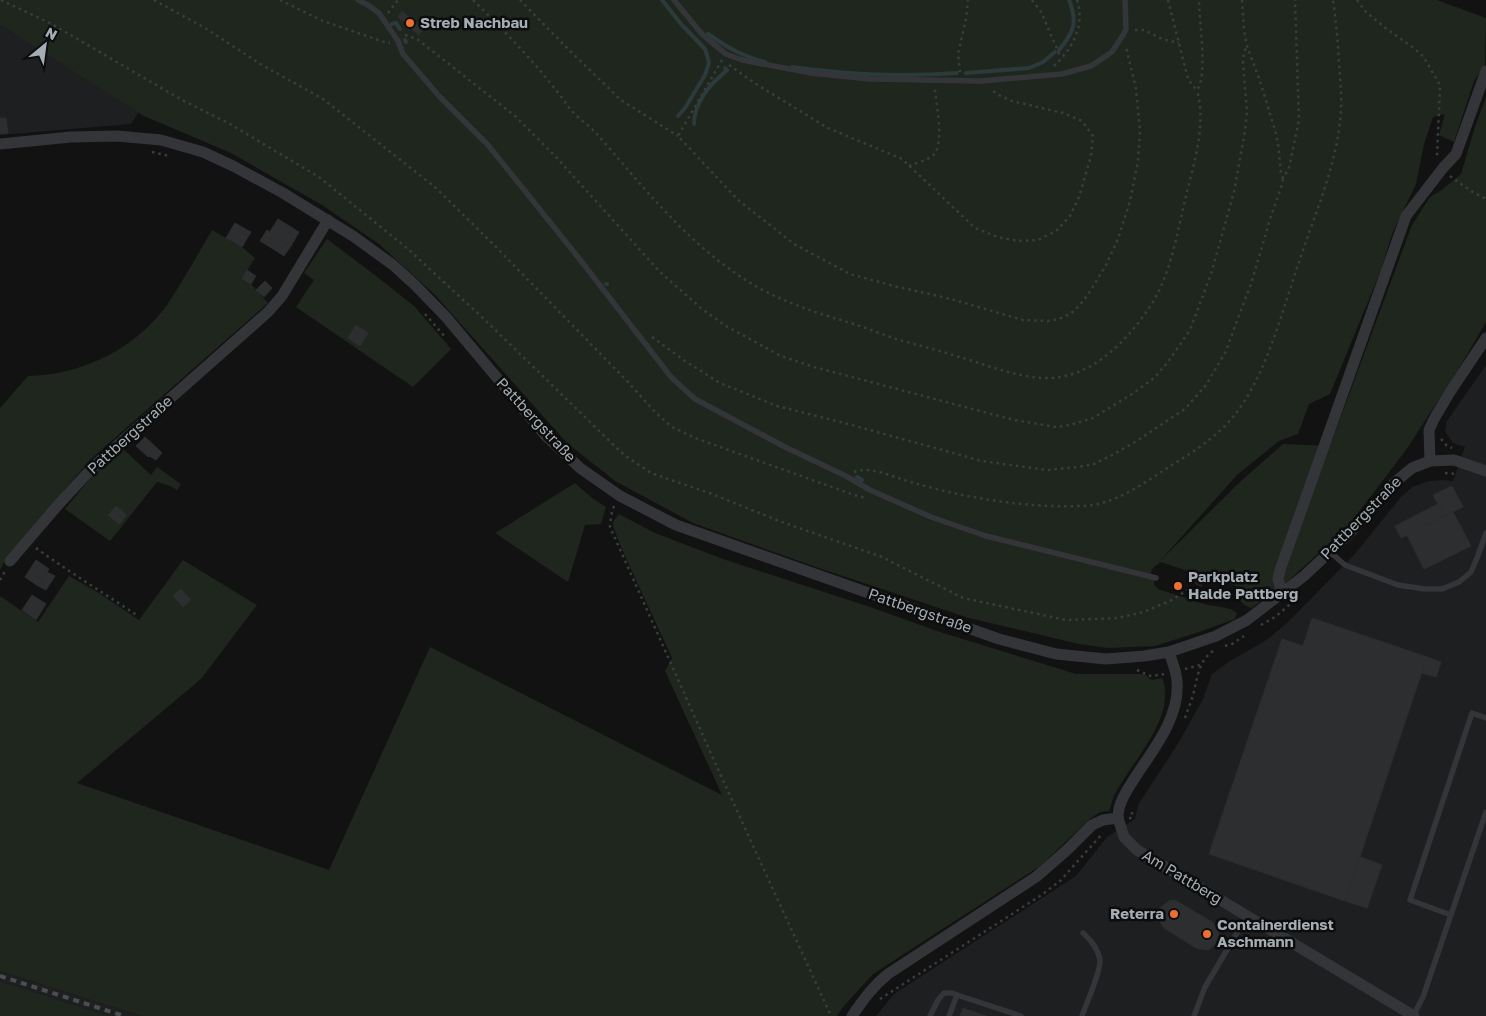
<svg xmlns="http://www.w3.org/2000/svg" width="1486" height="1016" font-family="'Golos Text',sans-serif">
<rect width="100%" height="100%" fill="#121213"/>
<!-- built -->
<g fill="#1e1f20">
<path d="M0,25L139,112L131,124L0,135Z"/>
<path d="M1486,365V1016H876L894,994L1076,876L1107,837L1135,819L1138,805L1179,742L1203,699L1212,674L1230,661L1268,639L1287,623L1354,555L1401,497L1412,487L1429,481L1442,480L1453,481L1465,447L1453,443L1445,431L1447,421Z"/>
<path d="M0,971L141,1016H109L0,981Z"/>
</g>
<!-- green -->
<g fill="#1f261e">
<path d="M0,0H1437L1486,18L1485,65L1474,81L1454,142L1439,135L1445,114L1433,117L1424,144L1416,184L1392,234L1381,270L1330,394L1309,404L1298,434L1279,441L1237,475L1159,562L1242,480L1283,444L1330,446L1412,225L1430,197L1443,189L1461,174L1475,127L1486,97V322L1458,370L1406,450L1349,525L1286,583L1251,608C1238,603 1239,598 1236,586L1204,575L1202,587L1195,584L1197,574L1161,562L1157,565H1156L1152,569L1150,577L1154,580V584L1158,589L1204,604L1231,609L1237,613L1235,619L1199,632L1155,646L1108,648L1079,644L969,618L813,566L693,523L615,481L567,443L435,295L379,244L322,205L231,153L144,116L0,25Z"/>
<path d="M212,230L242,247L255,258L242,279L251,284L268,303L91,459L6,558L0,570V408L28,376C82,375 138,348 169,302C184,279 198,254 212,230Z"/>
<path d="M327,239L380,279L414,306L451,349L413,387L296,307L314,280L304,273Z"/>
<path d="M123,449L151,475L157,467L181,484L177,490L168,485L157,482L110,541L65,509L95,473Z"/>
<path d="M575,483L592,498L606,507L601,524L585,525L568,582L495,533Z"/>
<path d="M619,514L655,533L723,559L867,606L940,632L1076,674H1144L1152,680L1162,678C1178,717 1130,763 1114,796C1112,801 1111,806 1109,811L1100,812L1091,818L1040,866L873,974L843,1007L837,1016H141L0,971V596L38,622L69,576L99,593L139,620L183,560L257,605L201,679L77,783L329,870L430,647L722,795L665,671L672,658L625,556L614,529L613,522Z"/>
<path d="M0,981L109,1016H0Z"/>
</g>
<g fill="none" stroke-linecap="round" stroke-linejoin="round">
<!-- stream -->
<g stroke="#2c3a3b" stroke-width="4">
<path d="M662,0L681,24L705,49L708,58L709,63L705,75L685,108L678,116"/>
<path d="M392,24L396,23L400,29"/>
<path d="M708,34C728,48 742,56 765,62"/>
<path d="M405,40L406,42"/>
<path d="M1059,50C1074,32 1078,22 1069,0"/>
<path d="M792,67C847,75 901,77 957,73"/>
<path d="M966,73L1029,68L1043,62L1055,52"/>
<path d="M694,124C694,108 704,92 715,81C719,77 723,74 727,70L725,68"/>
<path d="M606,284H607"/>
<path d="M857,477L862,480"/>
</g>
</g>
<!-- building -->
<g fill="#2d2e2f" stroke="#2c2d2f">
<path d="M402,11L423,29L419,35L398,17Z"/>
<path d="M0,118H6L8,133L0,134Z"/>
<path d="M278,219L299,232L291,246L269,233Z"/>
<path d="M235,223L242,227L234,242L226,238Z"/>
<path d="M242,227L251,232L242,247L234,242Z"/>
<path d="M267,230L276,237L270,247L260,241Z"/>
<path d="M276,237L291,246L284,256L270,247Z"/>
<path d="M247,270L256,276L251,284L242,279Z"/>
<path d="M265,281L272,288L264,297L256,290Z"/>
<path d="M356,325L368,333L365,338L353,330Z"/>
<path d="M353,330L365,338L360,346L348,338Z"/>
<path d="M145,437L157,448L148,457L136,446Z"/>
<path d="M157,448L162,453L156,460L149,456Z"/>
<path d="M1452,486L1463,507L1444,516L1433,495Z"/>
<path d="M1438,504L1444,516L1401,538L1395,526Z"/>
<path d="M116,506L127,515L119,524L108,515Z"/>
<path d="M1453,512L1471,546L1424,569L1407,535Z"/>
<path d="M36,560L49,569L38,586L25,577Z"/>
<path d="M47,572L55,576L46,590L38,586Z"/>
<path d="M181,589L191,600L183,607L173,596Z"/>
<path d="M32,595L46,604L36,620L22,610Z"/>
<path d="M1312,618L1427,657L1345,901L1209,854L1282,639L1303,646Z"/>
<path d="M1427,657L1441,662L1436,677L1422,673Z"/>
<path d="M1360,857L1382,865L1367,908L1345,901Z"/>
<path d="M1175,900L1212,922L1219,931L1217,943L1208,950L1196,948L1164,928L1158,919L1160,908L1169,901Z"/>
<path d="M963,1008L986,1016H960Z"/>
</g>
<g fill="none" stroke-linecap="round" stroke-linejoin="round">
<!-- path -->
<g stroke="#393d3f" stroke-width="2.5" stroke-dasharray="2.5 4" stroke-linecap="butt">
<path d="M1,0L50,23L182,100L230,124L319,177L408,249L484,319L624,455L651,473L712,494L779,521L882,557L963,598L1066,620L1118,618L1143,612L1170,601L1189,589"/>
<path d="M154,0L205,28L262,65L323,99L436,188L494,245L626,380L656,413L672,427L695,438L854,495L866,498"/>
<path d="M280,0L323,21L387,43H390"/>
<path d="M473,0C492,19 511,38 529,58C541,71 552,85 563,99C566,104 569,108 573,112C580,120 590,126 597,134C646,190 692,250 759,288C791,305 820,314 854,324C869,329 884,335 899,340C918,345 937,350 956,356C982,363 1007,374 1033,377C1083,385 1121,348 1147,311C1170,279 1176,238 1185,200C1193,165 1207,126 1197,90"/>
<path d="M520,0L568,49L621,100L678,136"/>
<path d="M1032,0L1041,12L1061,58"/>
<path d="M1168,0L1188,79L1193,86L1197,90C1208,77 1199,19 1199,0"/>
<path d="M1242,0L1244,30L1247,46L1260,81L1275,130L1278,143L1281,174L1283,178L1289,168L1299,120L1295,0"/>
<path d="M1357,0L1366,12L1388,30L1411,46L1423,56L1440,85L1437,157"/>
<path d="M388,13L398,0"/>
<path d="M1135,30H1144L1162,39L1179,43"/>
<path d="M405,35L417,39L515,116L555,156L660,272L702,309L726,326L781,356L814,367L1014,420L1056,427L1070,425L1093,418L1132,394L1154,378L1168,362L1190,330L1211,274L1234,192L1245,131L1247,112L1243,63L1244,52L1247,46"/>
<path d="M722,60L678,136L738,200L794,244L850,274L894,286L951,299L1023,320L1048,321L1059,319L1070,314L1079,306L1089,293L1106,265L1118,239L1130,201L1138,161L1140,130L1136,89L1126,47"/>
<path d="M729,65L756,84L828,128L902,159L975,228L998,237L1018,241L1038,240L1056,231L1070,216L1079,197L1091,156L1093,136L1082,121L1063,113L1012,101L997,94L991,89"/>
<path d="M1054,66C1073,48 1085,26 1077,0"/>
<path d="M960,72L958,54L966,19L968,0"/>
<path d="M152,152L169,156"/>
<path d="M909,166C916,163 925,161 931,157C946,148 936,105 935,89"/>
<path d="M1450,176L1471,191L1486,199"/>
<path d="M425,314L446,338"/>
<path d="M652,337L685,361L720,383L777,406L848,424L982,461L1047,470L1078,467L1094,464L1112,455L1135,442L1185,409L1206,385L1226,351L1235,326L1251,284L1271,216L1282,185L1283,178"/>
<path d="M1441,439L1447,446L1452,448"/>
<path d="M854,472C870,466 888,475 904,480C960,497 1021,508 1080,506C1110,506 1137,488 1161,472C1186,456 1213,441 1232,418C1266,378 1282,311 1299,262C1315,213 1338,163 1341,110C1342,95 1340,79 1339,64C1338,42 1336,21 1333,0"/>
<path d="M1445,473L1457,474"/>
<path d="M614,506L611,516L610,527L717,767L831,1016"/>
<path d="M36,548C69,572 104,593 138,616"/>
<path d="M0,580L5,571"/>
<path d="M1261,625L1275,617L1295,600"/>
<path d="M1225,646L1232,644L1244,636"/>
<path d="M1185,669L1200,665"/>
<path d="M1137,670L1151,676L1165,674"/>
<path d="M1185,718C1188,709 1192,700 1194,691C1198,675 1199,661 1213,651"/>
<path d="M1129,818H1132V809"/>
<path d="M880,999L1040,896L1060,881L1103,833"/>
</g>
<!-- service -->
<g stroke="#333538" stroke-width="5.5">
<path d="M358,0L368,5L379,13L398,41L403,54L439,96L488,145L578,257L671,377L695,399L785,447L846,476L870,490L931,517L986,536L1156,578"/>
<path d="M674,0L701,33L710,41L726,54L742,60L811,73L870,79L981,81L1062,74L1091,66L1112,52L1123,35L1126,29L1125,0"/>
<path d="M1330,552L1345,565L1398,585L1425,589H1442L1459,582L1471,572L1477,558L1486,533"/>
<path d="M1451,915L1410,900L1472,713L1486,718"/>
<path d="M930,1016L938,1000L944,993H952L957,995"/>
<path d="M949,1016L957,995L1021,1016"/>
<path d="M1082,1016C1086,1004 1101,972 1100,960C1098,949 1091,940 1083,933"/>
<path d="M1194,1016L1205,987L1247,916"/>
<path d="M1413,1016L1423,997L1486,812"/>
</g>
<!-- minor -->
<g stroke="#333538" stroke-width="11">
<path d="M0,144L71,137L117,136L161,140L203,152L233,166L283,193L353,236L393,265L415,285L446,317L545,435L580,468L620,496L676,525L999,639L1056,654L1106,659L1144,656L1169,652L1216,636L1247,620L1304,576L1348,535L1394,483L1412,468L1430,461L1454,460L1486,471"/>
<path d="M1430,461L1429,430L1434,419L1450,392L1486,338"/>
<path d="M10,561L58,505L95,465L268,312L282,296L328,220"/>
<path d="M1282,593L1278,579L1280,570L1406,216L1443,168L1456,154L1486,71"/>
<path d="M1118,818L1124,837L1137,850L1414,1016"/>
<path d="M852,1016C863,1000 873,986 888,974L1036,877L1067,850L1092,825L1103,820L1118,818C1118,803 1126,792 1134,779C1152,751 1180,718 1177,682C1177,672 1172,662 1169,652"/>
</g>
<!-- rail -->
<path stroke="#4a4e51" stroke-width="4" stroke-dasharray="6 5" stroke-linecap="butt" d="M0,976L124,1016"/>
</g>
<!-- markers -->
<g fill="#ec7131" stroke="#0d0d0e" stroke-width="2">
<circle cx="410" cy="23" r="5"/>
<circle cx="1178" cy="586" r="5"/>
<circle cx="1174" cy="914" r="5"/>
<circle cx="1207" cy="934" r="5"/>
</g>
<g text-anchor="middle" stroke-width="5" stroke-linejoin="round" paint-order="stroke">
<!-- poi labels -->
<g font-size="15" font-weight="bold" fill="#a4aeb4" stroke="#0d0d0e" text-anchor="start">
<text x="420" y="28">Streb Nachbau</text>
<text x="1188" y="582">Parkplatz<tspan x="1188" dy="17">Halde Pattberg</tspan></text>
<text x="1164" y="919" text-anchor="end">Reterra</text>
<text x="1217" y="930">Containerdienst<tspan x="1217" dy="17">Aschmann</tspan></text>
</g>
<!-- street labels -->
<g font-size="15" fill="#a4aeb4" stroke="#0d0d0e">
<text transform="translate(536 420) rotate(47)" y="5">Pattbergstraße</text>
<text transform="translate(130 435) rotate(-42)" y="5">Pattbergstraße</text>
<text transform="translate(1361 518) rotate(-46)" y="5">Pattbergstraße</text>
<text transform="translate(920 611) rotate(19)" y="5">Pattbergstraße</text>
<text transform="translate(1182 877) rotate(31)" y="5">Am Pattberg</text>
</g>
</g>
<!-- north arrow -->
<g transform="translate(45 45) rotate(29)" stroke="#0d0d0e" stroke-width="4" paint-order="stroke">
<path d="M0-4L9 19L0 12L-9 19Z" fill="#a4aeb4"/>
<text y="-8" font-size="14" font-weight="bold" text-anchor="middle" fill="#a4aeb4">N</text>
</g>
</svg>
